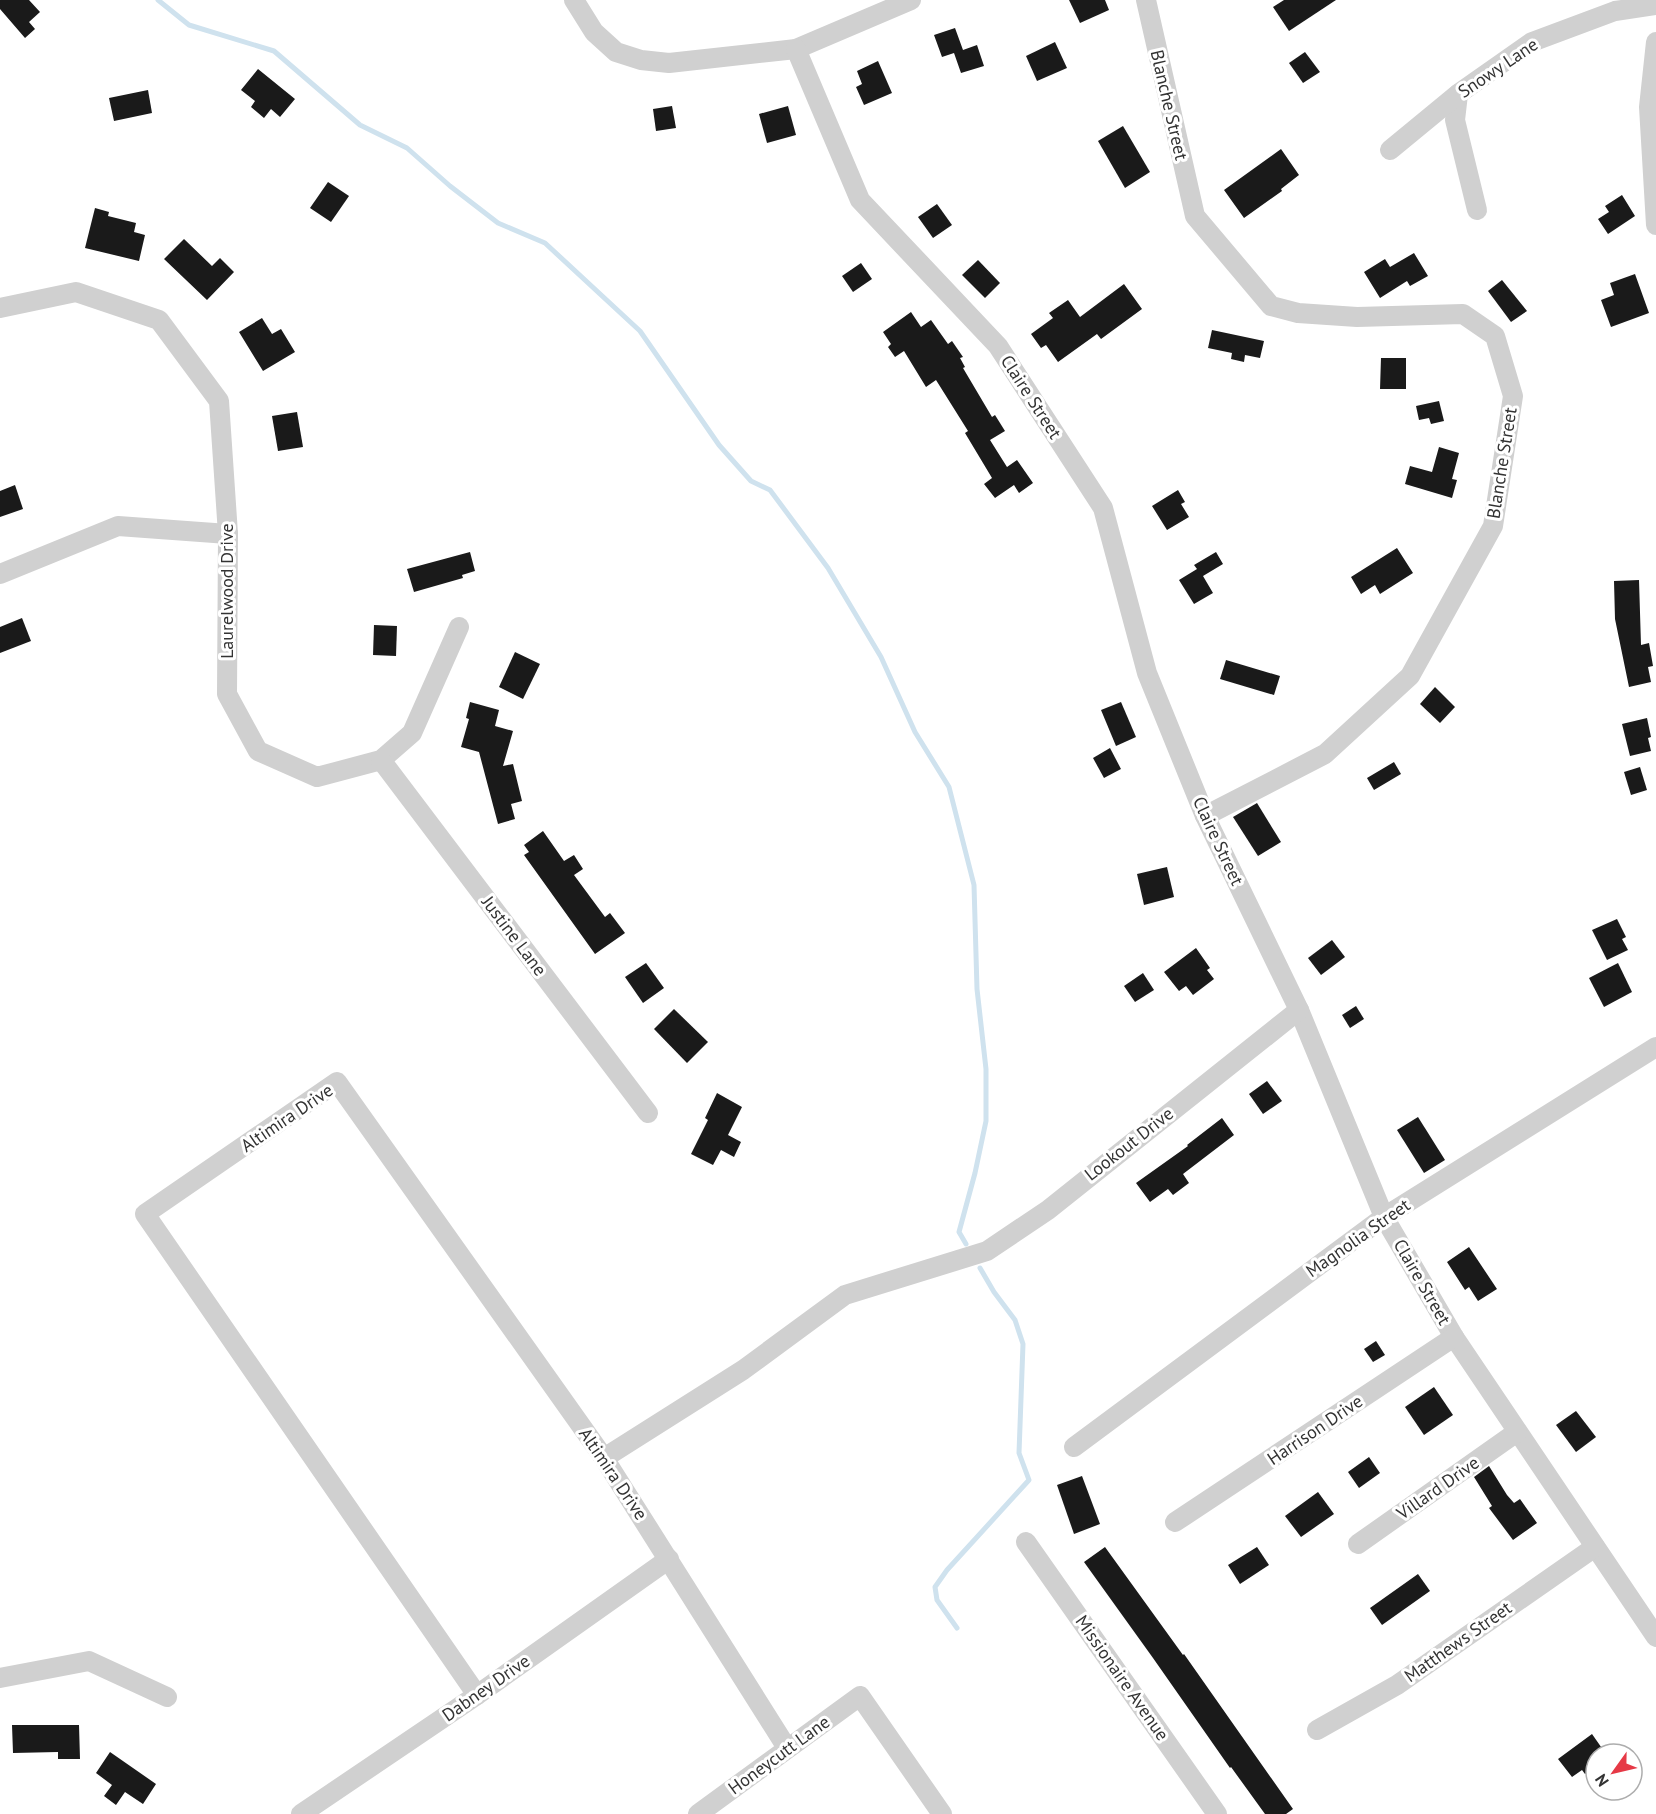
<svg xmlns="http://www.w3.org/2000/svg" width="1656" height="1814" font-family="'PT Sans',sans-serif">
<rect width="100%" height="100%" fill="#fff"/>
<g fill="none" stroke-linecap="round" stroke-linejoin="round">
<!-- stream -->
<g stroke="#cfe2ee" stroke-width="5">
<path d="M158,0L189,25L274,51L360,125L407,148L450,186L498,223L545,243L640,331L719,445L751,481L770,490L828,568L881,657L915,732L949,787L974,885L977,989L986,1069V1121L975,1173L959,1232L966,1244"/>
<path d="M957,1628L937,1600L935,1587L947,1570L1029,1480L1019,1453L1023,1344L1015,1320L994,1292L980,1268"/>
</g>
</g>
<!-- building -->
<g fill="#1a1a1a">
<path d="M0,0H29L40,12L29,22L35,29L25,38L0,9Z"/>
<path d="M1069,0H1105L1109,10L1080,23Z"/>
<path d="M1284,0H1336L1289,31L1273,7Z"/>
<path d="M955,28L963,50L977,45L984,66L961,73L954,53L942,57L934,35Z"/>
<path d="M1055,42L1067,68L1037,81L1026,56Z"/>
<path d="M1305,52L1320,72L1303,83L1289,63Z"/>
<path d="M878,61L892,93L864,105L856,87L862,84L857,71Z"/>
<path d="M258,69L295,99L280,117L271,109L264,118L251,107L255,101L241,90Z"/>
<path d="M148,90L152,113L114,121L109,98Z"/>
<path d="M672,106L676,128L656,131L653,109Z"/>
<path d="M788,106L796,135L767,143L759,114Z"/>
<path d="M1123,126L1150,172L1125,188L1098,141Z"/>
<path d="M1281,149L1299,175L1281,189L1282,191L1244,218L1224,190Z"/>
<path d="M328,182L349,196L331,222L310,208Z"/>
<path d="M1622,195L1635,216L1608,234L1598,219L1609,212L1605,206Z"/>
<path d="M937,204L952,225L933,238L918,217Z"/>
<path d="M95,208L109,212L108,216L136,223L134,232L145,235L139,261L85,248Z"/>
<path d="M184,239L212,266L220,258L234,272L207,300L164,259Z"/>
<path d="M1414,253L1428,276L1410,286L1407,281L1380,298L1364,272L1385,259L1390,267Z"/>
<path d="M978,260L1000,283L985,298L962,275Z"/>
<path d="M861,263L872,279L853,292L842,276Z"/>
<path d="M1635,274L1649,313L1611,327L1601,300L1614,295L1610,283Z"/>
<path d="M1502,280L1527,311L1511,322L1488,291Z"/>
<path d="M1124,284L1142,309L1101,339L1097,334L1058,362L1046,345L1041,348L1031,334L1053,318L1049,313L1068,300L1080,317Z"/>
<path d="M911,312L921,327L931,320L948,344L952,341L963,357L960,358L965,367L963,368L992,417L995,415L1005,431L990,440L1007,467L1017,460L1033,483L1019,493L1014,485L995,498L984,484L992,478L965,433L968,431L936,380L926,387L904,351L895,357L888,347L891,344L883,332Z"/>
<path d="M262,318L272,334L281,329L295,352L263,371L239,332Z"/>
<path d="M1212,330L1264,341L1260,358L1245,355L1244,362L1231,359L1232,353L1208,348Z"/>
<path d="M1381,358H1406V389H1380Z"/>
<path d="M1439,401L1444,421L1431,424L1429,418L1419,420L1416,406Z"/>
<path d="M297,412L303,447L278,451L272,416Z"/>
<path d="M1439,447L1459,453L1452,479L1457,480L1452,498L1405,484L1410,466L1432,472Z"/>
<path d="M15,485L23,509L0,517V491Z"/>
<path d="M1178,490L1185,502L1181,504L1189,517L1167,530L1152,506Z"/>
<path d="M1397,548L1413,573L1380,594L1375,585L1361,594L1351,577Z"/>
<path d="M470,552L475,571L462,575L463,578L414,592L407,569Z"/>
<path d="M1216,552L1223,564L1203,576L1213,593L1194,604L1179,580L1197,569L1194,565Z"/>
<path d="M1639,580L1641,645L1649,643L1653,666L1648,667L1651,682L1629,687L1615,619L1614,581Z"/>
<path d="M22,618L31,641L0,653V627Z"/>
<path d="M374,625L397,626L396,656L373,655Z"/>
<path d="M515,652L540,664L523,699L499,687Z"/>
<path d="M1226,660L1280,676L1274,695L1220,679Z"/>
<path d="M1435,687L1455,707L1440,723L1420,704Z"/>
<path d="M470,702L499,710L495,726L513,731L503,766L513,764L522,801L511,804L515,819L498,824L479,752L461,747L469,719L466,718Z"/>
<path d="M1121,702L1136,737L1116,746L1101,710Z"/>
<path d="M1647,718L1651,737L1648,738L1651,751L1630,756L1622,724Z"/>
<path d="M1110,748L1121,769L1104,778L1093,758Z"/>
<path d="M1394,762L1401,774L1374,790L1367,778Z"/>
<path d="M1640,767L1647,790L1631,795L1624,772Z"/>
<path d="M1257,803L1281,842L1258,856L1233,817Z"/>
<path d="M543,831L564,861L574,855L583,869L574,875L605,917L610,913L625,933L595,954L524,855L529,852L524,845Z"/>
<path d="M1167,867L1174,897L1144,905L1137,874Z"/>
<path d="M1617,919L1626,937L1622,939L1628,950L1607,960L1592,930Z"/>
<path d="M1332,940L1345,957L1321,975L1308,958Z"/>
<path d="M1196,948L1210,968L1207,970L1214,979L1193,995L1186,986L1179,991L1164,972Z"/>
<path d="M646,963L664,988L643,1003L625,977Z"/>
<path d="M1618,963L1632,992L1604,1007L1589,978Z"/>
<path d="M1143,973L1154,990L1135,1002L1124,986Z"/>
<path d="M1356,1006L1364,1019L1350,1028L1342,1015Z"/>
<path d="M674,1009L708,1042L687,1063L654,1029Z"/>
<path d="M1267,1081L1282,1101L1263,1114L1249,1094Z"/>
<path d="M717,1093L742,1107L728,1135L741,1142L734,1157L721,1150L713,1165L691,1154L708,1120L705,1118Z"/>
<path d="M1418,1117L1445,1160L1424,1173L1397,1130Z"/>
<path d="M1222,1118L1234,1135L1183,1174L1189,1183L1173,1195L1168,1189L1150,1202L1136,1183L1188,1146L1187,1145Z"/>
<path d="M1469,1247L1497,1289L1478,1301L1469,1287L1465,1290L1447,1262Z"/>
<path d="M1376,1341L1385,1355L1373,1362L1364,1349Z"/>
<path d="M1434,1387L1453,1415L1424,1435L1405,1407Z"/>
<path d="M1576,1411L1596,1437L1576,1452L1556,1425Z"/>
<path d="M1369,1457L1380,1473L1359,1488L1348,1472Z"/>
<path d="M1489,1466L1507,1495L1514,1503L1520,1499L1537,1523L1513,1540L1489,1508L1492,1506L1474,1477Z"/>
<path d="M1082,1476L1100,1524L1074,1534L1057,1485Z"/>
<path d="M1318,1492L1334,1514L1301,1537L1285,1516Z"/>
<path d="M1105,1547L1183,1655L1184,1654L1293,1809L1286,1814H1265L1231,1767L1230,1768L1153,1658L1084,1562Z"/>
<path d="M1257,1547L1269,1565L1240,1584L1228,1565Z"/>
<path d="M1418,1574L1430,1591L1382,1625L1370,1608Z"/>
<path d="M12,1725H79L80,1759H58V1752L13,1753Z"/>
<path d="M1592,1734L1606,1754H1596V1766L1585,1774L1582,1770L1572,1777L1558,1759Z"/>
<path d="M110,1752L156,1784L143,1804L125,1792L116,1805L104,1796L112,1785L96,1773Z"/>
</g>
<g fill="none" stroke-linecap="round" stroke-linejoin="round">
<!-- minor -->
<g stroke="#d0d0d0" stroke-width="20">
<path d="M574,0L594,32L616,52L641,60L669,63L796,49L911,0"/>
<path d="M1146,0L1195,216L1271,306L1298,313L1357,317L1463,314L1495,336L1513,396L1493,526L1410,676L1325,754L1205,816"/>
<path d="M1656,42L1649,107L1656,225"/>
<path d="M796,49L860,200L998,346L1103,508L1147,673L1205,816L1299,1010L1384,1217L1454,1337L1656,1637"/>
<path d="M1458,94L1455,120L1477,210"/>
<path d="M1390,150L1458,94L1532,42L1615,11L1656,5"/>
<path d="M0,308L76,292L159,320L219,401L228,534L227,694L258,751L317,777L381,760L412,733L459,627"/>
<path d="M0,574L118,526L228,534"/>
<path d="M381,760L648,1113"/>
<path d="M1074,1447L1384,1217L1656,1047"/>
<path d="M604,1458L743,1370L845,1295L987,1251L1048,1210L1299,1010"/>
<path d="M1175,1522L1454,1337"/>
<path d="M1026,1542L1217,1814"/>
<path d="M1358,1544L1517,1432"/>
<path d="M0,1678L89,1661L167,1697"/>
<path d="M477,1695L145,1214L337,1082L604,1458L787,1748"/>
<path d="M1317,1730L1397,1685L1595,1547"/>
<path d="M301,1814L477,1695L669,1559"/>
<path d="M698,1814L860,1696L942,1814"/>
</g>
</g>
<g text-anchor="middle" stroke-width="6" stroke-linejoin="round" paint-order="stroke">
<!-- street labels -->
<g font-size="18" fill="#333" stroke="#fff">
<text transform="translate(1498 68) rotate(-34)" y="6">Snowy Lane</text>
<text transform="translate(1169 105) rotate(77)" y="6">Blanche Street</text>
<text transform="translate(1031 397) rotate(57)" y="6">Claire Street</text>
<text transform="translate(1502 463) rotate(-81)" y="6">Blanche Street</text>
<text transform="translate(227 591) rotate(-90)" y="6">Laurelwood Drive</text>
<text transform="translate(1218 841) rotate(65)" y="6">Claire Street</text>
<text transform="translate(514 936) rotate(53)" y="6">Justine Lane</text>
<text transform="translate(287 1118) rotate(-34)" y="6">Altimira Drive</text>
<text transform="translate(1129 1144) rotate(-38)" y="6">Lookout Drive</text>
<text transform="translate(1358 1238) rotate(-35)" y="6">Magnolia Street</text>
<text transform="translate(1422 1282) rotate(60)" y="6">Claire Street</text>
<text transform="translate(1315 1430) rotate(-34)" y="6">Harrison Drive</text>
<text transform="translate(613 1474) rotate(56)" y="6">Altimira Drive</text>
<text transform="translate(1438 1488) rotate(-35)" y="6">Villard Drive</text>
<text transform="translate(1458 1642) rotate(-35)" y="6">Matthews Street</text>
<text transform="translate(1122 1678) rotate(55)" y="6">Missionaire Avenue</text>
<text transform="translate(486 1688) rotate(-35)" y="6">Dabney Drive</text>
<text transform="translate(779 1755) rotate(-36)" y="6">Honeycutt Lane</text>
</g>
</g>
<!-- north arrow -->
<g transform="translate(1614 1772) rotate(236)"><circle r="28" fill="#ffffff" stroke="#adadad" stroke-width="1.5"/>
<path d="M0-4.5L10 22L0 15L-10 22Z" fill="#e63946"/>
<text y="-9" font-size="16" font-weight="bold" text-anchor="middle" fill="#333333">N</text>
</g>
</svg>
